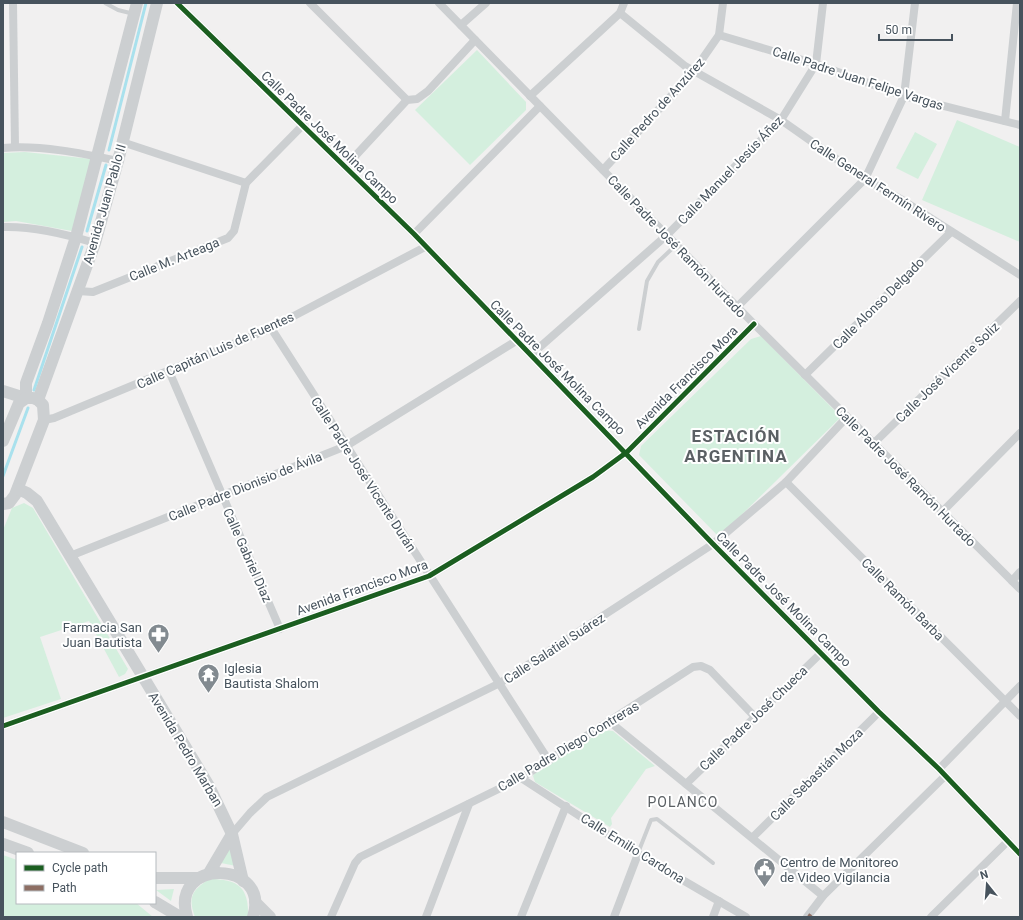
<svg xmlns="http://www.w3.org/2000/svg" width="1023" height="920" font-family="Roboto,sans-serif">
<rect width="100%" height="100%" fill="#f1f0f0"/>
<!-- green -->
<g fill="#d4efde">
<path d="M477,50L526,102V110L470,165L415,110Z"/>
<path d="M957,120L1020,147V242L922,200Z"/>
<path d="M915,132L937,144L918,179L896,168Z"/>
<path d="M25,152L92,159L72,231L16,221L3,222V153Z"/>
<path d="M761,336L841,417L719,537L639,455L641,446L751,339Z"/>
<path d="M24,503L33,508L128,669L125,674L119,677L89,621L40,637L61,699L3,718V530L12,508Z"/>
<path d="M604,730L613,731L655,766L646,769L611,818L612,824L610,827L535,782L533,776L535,773Z"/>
<path d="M230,848L236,866L221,863Z"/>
<path d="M3,855L17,860V903H136L153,917H3Z"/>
<path d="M209,879C238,879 249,887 248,917H195C187,896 193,890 209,879Z"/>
<path d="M174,889L171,901L156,890Z"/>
</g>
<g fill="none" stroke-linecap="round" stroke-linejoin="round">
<!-- stream -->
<g stroke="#a9e1ed" stroke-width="3">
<path d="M109,150L146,3"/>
<path d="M87,231L106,165"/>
<path d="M34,390L82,247"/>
<path d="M3,476L28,408"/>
</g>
<!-- lane -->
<g stroke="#cccfd1" stroke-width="4">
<path d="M105,3L118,10L134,14"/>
<path d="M639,329L647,281L658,262L676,245"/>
<path d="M638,853L651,820L657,819L713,863"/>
</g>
<!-- street -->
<g stroke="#cccfd1" stroke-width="8">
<path d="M13,3L15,147"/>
<path d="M177,3L414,234L713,544L879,712L939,769L1020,854"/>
<path d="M310,3L407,100"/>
<path d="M439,3L754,324L1020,589"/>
<path d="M620,13L685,66L781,120L865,179L904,201L1020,275"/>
<path d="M461,25L486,3"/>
<path d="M719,35L816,64L904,96L1020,125"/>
<path d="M530,96L620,13L624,3"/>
<path d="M1005,121L1017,3"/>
<path d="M122,142L246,183"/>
<path d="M3,148C41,145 81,153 118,161"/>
<path d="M345,167L407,100L417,99L428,91L475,40"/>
<path d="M603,170L694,71L719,35L723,3"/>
<path d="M3,227C33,226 66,234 95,243"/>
<path d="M414,234L540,106"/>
<path d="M78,291L93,292L228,238L234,231L246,183L303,125"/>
<path d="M737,307L865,179L904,96L915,3"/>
<path d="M271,328L549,761"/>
<path d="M532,354L667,235L781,120L816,64L823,3"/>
<path d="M169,371L280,629"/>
<path d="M805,375L951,232"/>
<path d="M44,420L54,418L271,328L425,247"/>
<path d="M874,443L1020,301"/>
<path d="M786,482L1020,716"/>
<path d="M942,512L1020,433"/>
<path d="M70,556L346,446L516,341"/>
<path d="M1012,581L1020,572"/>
<path d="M610,722L823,896"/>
<path d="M3,726L429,576L593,477L627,452L754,324"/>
<path d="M939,769L1020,686"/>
<path d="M521,778L638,854L746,917"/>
<path d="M686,784L821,653"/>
<path d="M232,834L250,813L267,797L500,683L713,544L786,482L847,417"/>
<path d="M753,837L879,712"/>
<path d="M331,917L355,863L360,857L521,778L693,667L701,666L710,670L755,717"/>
<path d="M426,917L469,804"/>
<path d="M521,917L566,806"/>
<path d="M614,917L638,854"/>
<path d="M713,917L719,901"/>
<path d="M807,917L823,896L945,776"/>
<path d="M931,917L1008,841"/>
</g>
<!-- secondary -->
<g stroke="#cccfd1" stroke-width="12">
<path d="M3,391L25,398"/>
<path d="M26,398V383L48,323L76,237L137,3"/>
<path d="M38,400L95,243L118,161L157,3"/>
<path d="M3,441L19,403L26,398H33L38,400L43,405L44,420L15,495L9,503L3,504"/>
<path d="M18,489L27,493L37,501L209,786L232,834L243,881"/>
<path d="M3,822L83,853"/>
<path d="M3,844L28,853"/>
<path d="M209,873L232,834"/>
<path d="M155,878H199"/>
<path d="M155,902L180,917"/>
<path d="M255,902L270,917"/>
<path d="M187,917C169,857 272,860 253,917"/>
</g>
<!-- quiet -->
<path stroke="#8d6e63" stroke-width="4" stroke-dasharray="8 4" stroke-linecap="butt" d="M808,915L811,917"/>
<defs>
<g id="cycleway">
<path d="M177,3L414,234L713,544L879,712L939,769L1020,854"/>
<path d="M3,726L429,576L593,477L627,452L754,324"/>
</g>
</defs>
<!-- cycleway casing -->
<use href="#cycleway" stroke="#fff" stroke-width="8"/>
<!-- cycleway -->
<use href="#cycleway" stroke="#1b5e20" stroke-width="5"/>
</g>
<!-- icons -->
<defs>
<symbol id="pharmacy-pin" viewBox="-11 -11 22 30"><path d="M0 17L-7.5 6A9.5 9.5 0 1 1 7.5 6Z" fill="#828a90" stroke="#fff"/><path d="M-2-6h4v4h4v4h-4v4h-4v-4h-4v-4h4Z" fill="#fff"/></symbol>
<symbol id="temple-pin" viewBox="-11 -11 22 30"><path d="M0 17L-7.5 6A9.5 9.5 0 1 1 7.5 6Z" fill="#828a90" stroke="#fff"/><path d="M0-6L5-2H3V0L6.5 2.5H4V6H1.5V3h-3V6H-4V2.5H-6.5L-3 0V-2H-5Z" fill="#fff"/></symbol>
<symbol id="civic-pin" viewBox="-11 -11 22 30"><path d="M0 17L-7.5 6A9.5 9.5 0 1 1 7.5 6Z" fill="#828a90" stroke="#fff"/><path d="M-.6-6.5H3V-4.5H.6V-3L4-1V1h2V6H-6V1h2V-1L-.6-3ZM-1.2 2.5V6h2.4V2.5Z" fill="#fff"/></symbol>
</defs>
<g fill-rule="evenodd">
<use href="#pharmacy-pin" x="146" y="622" width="25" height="34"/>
<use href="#temple-pin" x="196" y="662" width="25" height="34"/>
<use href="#civic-pin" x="752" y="856" width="25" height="34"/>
</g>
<g text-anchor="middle" stroke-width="4" stroke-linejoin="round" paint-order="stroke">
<!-- street labels -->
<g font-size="13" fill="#47535d" stroke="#fff">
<text transform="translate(858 78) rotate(18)" y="5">Calle Padre Juan Felipe Vargas</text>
<text transform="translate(657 109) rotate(-48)" y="5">Calle Pedro de Anzúrez</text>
<text transform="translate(330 137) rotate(44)" y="5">Calle Padre José Molina Campo</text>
<text transform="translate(730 170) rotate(-46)" y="5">Calle Manuel Jesús Áñez</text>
<text transform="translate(878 185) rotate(33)" y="5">Calle General Fermín Rivero</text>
<text transform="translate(104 204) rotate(-74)" y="5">Avenida Juan Pablo II</text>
<text transform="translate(677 246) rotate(46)" y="5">Calle Padre José Ramón Hurtado</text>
<text transform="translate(174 259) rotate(-22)" y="5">Calle M. Arteaga</text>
<text transform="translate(878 303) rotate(-45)" y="5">Calle Alonso Delgado</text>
<text transform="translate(215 350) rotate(-24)" y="5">Calle Capitán Luis de Fuentes</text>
<text transform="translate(558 367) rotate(45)" y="5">Calle Padre José Molina Campo</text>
<text transform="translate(947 372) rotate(-44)" y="5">Calle José Vicente Soliz</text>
<text transform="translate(686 377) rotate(-45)" y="5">Avenida Francisco Mora</text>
<text transform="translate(364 474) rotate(57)" y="5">Calle Padre José Vicente Durán</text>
<text transform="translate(906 476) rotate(45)" y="5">Calle Padre José Ramón Hurtado</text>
<text transform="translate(245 486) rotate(-22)" y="5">Calle Padre Dionisio de Ávila</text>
<text transform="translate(248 555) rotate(66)" y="5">Calle Gabriel Diaz</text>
<text transform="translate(362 587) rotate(-20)" y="5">Avenida Francisco Mora</text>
<text transform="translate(784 599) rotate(45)" y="5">Calle Padre José Molina Campo</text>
<text transform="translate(903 599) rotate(45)" y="5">Calle Ramón Barba</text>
<text transform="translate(554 648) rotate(-33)" y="5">Calle Salatiel Suárez</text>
<text transform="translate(753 718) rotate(-44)" y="5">Calle Padre José Chueca</text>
<text transform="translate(568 746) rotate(-31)" y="5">Calle Padre Diego Contreras</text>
<text transform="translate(186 749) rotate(59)" y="5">Avenida Pedro Marban</text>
<text transform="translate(816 774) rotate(-45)" y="5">Calle Sebastián Moza</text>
<text transform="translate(633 848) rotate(32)" y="5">Calle Emilio Cardona</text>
</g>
<!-- poi labels -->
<g font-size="13" fill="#47535d" stroke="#fff" text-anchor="start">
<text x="142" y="632" text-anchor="end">Farmacia San<tspan x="142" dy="15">Juan Bautista</tspan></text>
<text x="224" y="673">Iglesia<tspan x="224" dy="15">Bautista Shalom</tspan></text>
<text x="780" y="867">Centro de Monitoreo<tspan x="780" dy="15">de Video Vigilancia</tspan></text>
</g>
<!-- neighbourhood labels -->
<g font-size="14" letter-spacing="1" fill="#5b6064" stroke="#fff">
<text x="683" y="807">POLANCO</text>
</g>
<!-- district labels -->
<g font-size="17" font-weight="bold" letter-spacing="1" fill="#5b6064" stroke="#fff">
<text x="736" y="442">ESTACIÓN<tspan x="736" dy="20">ARGENTINA</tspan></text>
</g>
</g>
<!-- border -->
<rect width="1023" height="920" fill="none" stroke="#47535d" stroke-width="8"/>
<!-- legend -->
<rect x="16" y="852" width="140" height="52" fill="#ffffff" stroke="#b5babe"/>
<rect x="24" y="865" width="20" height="6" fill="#1b5e20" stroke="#b5babe"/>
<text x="52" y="872" font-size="12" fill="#47535d">Cycle path</text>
<rect x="24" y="885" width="20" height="6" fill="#8d6e63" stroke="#b5babe"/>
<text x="52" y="892" font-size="12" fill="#47535d">Path</text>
<!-- north arrow -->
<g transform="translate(987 884) rotate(343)" stroke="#ffffff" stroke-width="3" paint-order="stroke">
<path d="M0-3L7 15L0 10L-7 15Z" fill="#47535d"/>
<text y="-6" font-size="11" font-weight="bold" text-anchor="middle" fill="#47535d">N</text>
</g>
<!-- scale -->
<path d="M879 34v6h73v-6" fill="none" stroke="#47535d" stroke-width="2"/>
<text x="885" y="34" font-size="12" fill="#47535d" stroke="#ffffff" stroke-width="3" paint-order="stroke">50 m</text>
</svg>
